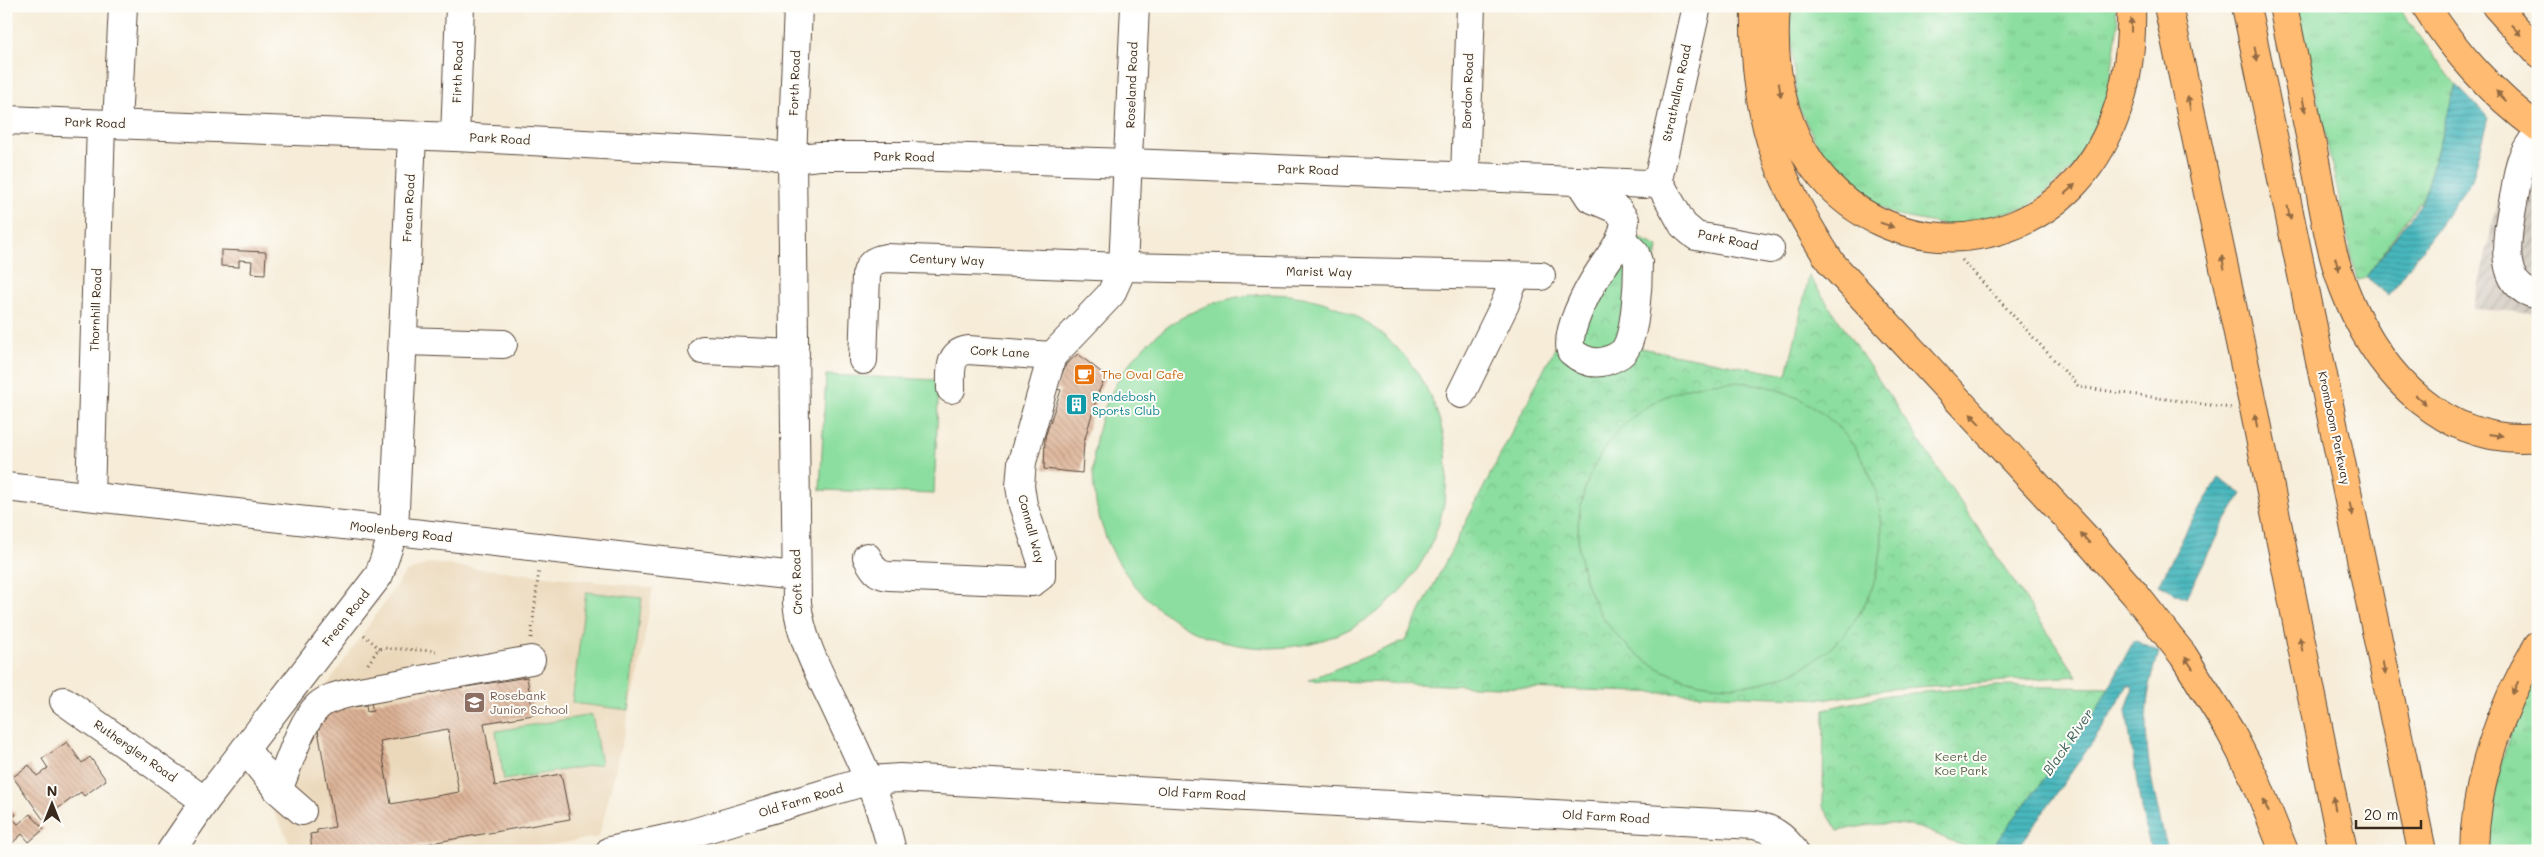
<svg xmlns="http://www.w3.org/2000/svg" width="2544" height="857" font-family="Mali,sans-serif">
<defs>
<pattern id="industrial-furrows" width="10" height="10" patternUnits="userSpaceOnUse" patternTransform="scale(1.25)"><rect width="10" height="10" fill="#cbc3b8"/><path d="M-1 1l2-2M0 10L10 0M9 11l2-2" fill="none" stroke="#a69f95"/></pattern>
<pattern id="grass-tufts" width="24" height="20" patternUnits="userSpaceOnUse" patternTransform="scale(1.25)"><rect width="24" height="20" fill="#8bde9f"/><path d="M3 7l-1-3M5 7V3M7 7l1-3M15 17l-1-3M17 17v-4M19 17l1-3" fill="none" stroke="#79bf88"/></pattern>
<pattern id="park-crowns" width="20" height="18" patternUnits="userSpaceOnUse" patternTransform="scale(1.25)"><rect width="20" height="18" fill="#8bde9f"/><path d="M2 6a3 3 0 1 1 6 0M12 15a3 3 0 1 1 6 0" fill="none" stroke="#79bf88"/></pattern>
<pattern id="water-rules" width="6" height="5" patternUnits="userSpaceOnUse" patternTransform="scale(1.25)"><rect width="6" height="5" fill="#47b7bd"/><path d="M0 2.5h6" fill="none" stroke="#3c9599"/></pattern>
<pattern id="building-back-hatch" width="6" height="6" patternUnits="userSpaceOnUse" patternTransform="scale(1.25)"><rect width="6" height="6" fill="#dbb093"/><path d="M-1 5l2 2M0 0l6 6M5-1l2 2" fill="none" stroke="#b38f77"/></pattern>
</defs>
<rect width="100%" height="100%" fill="#fdfcf7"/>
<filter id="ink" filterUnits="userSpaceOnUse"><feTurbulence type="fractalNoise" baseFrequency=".02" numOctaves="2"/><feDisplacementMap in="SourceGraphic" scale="10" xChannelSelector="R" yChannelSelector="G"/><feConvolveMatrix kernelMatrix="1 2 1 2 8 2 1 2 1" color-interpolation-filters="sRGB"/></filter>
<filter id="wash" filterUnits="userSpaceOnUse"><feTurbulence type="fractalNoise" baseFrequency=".0096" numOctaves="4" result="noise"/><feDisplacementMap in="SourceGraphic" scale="20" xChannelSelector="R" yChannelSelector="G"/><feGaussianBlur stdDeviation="1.12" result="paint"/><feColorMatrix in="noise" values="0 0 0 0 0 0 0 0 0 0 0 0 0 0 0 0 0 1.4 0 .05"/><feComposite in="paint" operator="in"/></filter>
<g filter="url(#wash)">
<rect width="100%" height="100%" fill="#f6ecd8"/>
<!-- built -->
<path fill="#ebd8ba" d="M430,563L653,588L639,672L599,837L513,851H294L259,783L405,573Z"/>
<!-- industrial -->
<path fill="url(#industrial-furrows)" d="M2518,149L2538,163V313L2473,309L2509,154Z"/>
<!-- grass -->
<g fill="url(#grass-tufts)" stroke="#63845e">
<path d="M1788,6H2115L2118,23L2107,105L2076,166L2028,207L1951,226L1898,216L1866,200L1827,164L1797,104Z"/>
<path d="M2297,6H2397L2456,85L2422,202H2419L2366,277L2357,280Z"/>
<path d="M2538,674V851H2487C2492,788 2506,728 2538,674Z"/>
</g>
<!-- park -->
<g fill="url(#park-crowns)" stroke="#63845e">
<path d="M1617,227L1658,247L1640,348L1787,375L1809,276L2077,676L1888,689L1829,699L1308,680L1405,641Z"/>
<path d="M1997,686L2110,688L2097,710L1989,851C1963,851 1944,835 1919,828C1891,820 1867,825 1838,831L1823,806L1824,709L1889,695Z"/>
</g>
<!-- pitch -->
<g fill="#8bde9f" stroke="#63845e">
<circle cx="1270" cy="471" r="177"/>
<path d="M826,375L939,380L934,494L820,490Z"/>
<circle cx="1730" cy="534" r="152"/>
<path d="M586,592L642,598L629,710L572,703Z"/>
<path d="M592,715L601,764L504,780L496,731Z"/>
</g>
<!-- water -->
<g fill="url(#water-rules)" stroke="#41706e">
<path d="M2456,85L2489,118L2472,180L2389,295L2366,277L2422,202Z"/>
<path d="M2219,478L2242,494L2221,528L2186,598L2159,585L2187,529Z"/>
<path d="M2134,640L2159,652C2155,667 2150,682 2148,697C2141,748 2156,802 2168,851H2151L2141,809L2126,710L2133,687L2128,685L2106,723L2016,851H1989L2097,710Z"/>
</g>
<g id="blocks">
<!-- building -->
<g fill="url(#building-back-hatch)" fill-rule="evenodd">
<path d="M221,250L266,252L265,274L251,273L252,261L239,260V267L221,266Z"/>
<path d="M1078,354L1106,376L1098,393L1084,442L1082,473L1044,469L1045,437L1061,390L1056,389L1066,364Z"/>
<path d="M527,677L533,715L484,723L495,786L561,774L570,819L396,849L395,846L378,851H339L338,846L312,850L310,834L317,833V830L335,827L315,713L366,705L367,712L373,711L371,703L445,690L443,682L465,678L466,687ZM448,729L459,792L391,804L380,741Z"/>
<path d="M67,742L82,763L90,757L106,780L84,796L81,792L43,819L13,777L29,765L37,776L48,768L42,759Z"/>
<path d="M6,804L16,815L12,818L18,824L30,814L44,829L29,842L22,834L6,849Z"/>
</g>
</g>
</g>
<g filter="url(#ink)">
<use href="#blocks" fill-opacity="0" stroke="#57473a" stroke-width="1"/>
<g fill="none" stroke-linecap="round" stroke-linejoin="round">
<defs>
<g id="minor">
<path d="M798,6L792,159L797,603C801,639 817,669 833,702C856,751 880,798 892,851"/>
<path d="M6,120L455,137L767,154L792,159L819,156H909L1129,163L1625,183L1645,184L1658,180"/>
<path d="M117,124L123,6"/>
<path d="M2538,132C2533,141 2525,150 2522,159C2517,170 2517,185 2514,197C2509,227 2493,287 2538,295"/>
<path d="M455,137L460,6"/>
<path d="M1465,176L1471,6"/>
<path d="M1658,180L1697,6"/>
<path d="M1658,180L1683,225L1696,236L1770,249"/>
<path d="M1579,181L1590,198L1618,210L1625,220C1624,241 1609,256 1598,274C1587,291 1565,332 1571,351C1581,360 1593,365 1606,361C1612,359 1618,357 1623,352C1636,338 1638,281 1638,262L1635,253L1621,239"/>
<path d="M403,341L503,344"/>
<path d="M703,350L795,354"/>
<path d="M863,360L866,276C869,263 874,260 886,258L1123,267L1541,276"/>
<path d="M951,389C951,372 948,353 968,350L1052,356"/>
<path d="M1461,394L1505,304L1515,276"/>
<path d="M6,487L795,576"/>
<path d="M90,496L101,124"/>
<path d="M867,557C873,568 876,575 889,576L1033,582L1041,576V559L1023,505L1020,486L1022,462L1052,356L1111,294L1123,267L1135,6"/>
<path d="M64,701L205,801"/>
<path d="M245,749L278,790L302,811"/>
<path d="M278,790C288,767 300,723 318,706C328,697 342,695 354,692L531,660"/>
<path d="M171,851L205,801L379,575L394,531L412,136"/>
<path d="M610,851L689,834L870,780L900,778L1754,825C1772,829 1782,835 1794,851"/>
</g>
<g id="major">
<path d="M2426,6C2454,52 2495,96 2538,128"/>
<path d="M2496,6L2538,53"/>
</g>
<g id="highway">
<path d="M1755,6C1753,112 1774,176 1832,264L2085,537L2134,593L2183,655L2230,731L2255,779L2284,851"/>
<path d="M1776,6C1750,307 2141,322 2131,6"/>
<path d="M2168,6L2254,408L2343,851"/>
<path d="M2246,6L2422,851"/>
<path d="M2283,6C2293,56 2304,105 2314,155C2323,202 2329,254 2348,298C2381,376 2446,447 2538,437"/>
<path d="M2474,851C2475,779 2501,706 2538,645"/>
</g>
</defs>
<!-- minor casing -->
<use href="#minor" stroke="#57473a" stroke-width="30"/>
<!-- major casing -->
<use href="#major" stroke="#57473a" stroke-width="30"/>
<!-- highway casing -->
<use href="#highway" stroke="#57473a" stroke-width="30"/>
<!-- path -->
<g stroke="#57473a" stroke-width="3" stroke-dasharray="1 4" stroke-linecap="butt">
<path d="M1962,260L2079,387L2231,408"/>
<path d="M364,635L380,649"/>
<path d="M531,638L539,570"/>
<path d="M368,664L377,651L383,648L436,651"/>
</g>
<!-- minor -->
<use href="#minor" stroke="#fff" stroke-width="28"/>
<!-- major -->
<use href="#major" stroke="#ffbb71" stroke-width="28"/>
<!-- highway -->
<use href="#highway" stroke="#ffbb71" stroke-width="28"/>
</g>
<!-- one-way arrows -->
<defs><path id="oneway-solid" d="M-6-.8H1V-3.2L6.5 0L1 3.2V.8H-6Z" transform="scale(1.25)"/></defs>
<g fill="#936b43">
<use href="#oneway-solid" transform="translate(2131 25) rotate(-90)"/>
<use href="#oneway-solid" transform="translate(2516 30) rotate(47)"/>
<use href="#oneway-solid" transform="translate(2256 54) rotate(78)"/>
<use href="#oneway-solid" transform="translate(1780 90) rotate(80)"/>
<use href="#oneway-solid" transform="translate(2501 96) rotate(-136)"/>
<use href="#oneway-solid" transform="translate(2189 103) rotate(-102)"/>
<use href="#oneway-solid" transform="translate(2304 105) rotate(78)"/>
<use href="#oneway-solid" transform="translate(2070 189) rotate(-41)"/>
<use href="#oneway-solid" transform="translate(2289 213) rotate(78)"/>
<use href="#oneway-solid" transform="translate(1887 225) rotate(19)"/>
<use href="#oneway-solid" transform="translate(2223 262) rotate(-102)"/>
<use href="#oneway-solid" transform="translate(2337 264) rotate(74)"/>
<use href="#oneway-solid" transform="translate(2421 400) rotate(42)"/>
<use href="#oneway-solid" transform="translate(1975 419) rotate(-133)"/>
<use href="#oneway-solid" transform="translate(2256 421) rotate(-101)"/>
<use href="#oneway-solid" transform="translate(2496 435) rotate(7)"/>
<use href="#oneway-solid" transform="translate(2351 509) rotate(78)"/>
<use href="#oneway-solid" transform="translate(2085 538) rotate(-132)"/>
<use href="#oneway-solid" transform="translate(2301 644) rotate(-101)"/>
<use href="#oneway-solid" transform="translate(2189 663) rotate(-124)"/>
<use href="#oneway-solid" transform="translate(2384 668) rotate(78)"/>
<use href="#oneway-solid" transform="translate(2515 688) rotate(116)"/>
<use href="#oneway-solid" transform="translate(2334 803) rotate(-101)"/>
<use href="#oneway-solid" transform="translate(2266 806) rotate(-113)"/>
</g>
</g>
<!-- icons -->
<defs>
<symbol id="cafe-square" viewBox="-11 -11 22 22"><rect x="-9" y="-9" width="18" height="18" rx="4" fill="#e8710a" stroke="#fdfcf7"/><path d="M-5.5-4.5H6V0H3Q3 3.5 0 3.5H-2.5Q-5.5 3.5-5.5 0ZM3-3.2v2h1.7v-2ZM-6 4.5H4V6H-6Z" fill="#fff"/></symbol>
<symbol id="building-square" viewBox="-11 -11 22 22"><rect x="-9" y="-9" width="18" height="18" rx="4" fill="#0f9aa8" stroke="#fdfcf7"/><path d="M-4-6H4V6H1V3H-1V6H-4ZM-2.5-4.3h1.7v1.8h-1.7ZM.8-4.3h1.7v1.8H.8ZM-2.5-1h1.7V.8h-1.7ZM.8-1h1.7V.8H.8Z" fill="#fff"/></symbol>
<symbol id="school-square" viewBox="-11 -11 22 22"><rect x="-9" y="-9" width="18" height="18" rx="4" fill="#8d6e63" stroke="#fdfcf7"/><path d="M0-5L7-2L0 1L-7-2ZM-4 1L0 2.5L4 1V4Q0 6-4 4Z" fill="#fff"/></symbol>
</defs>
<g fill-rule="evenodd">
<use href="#cafe-square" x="1072" y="362" width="25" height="25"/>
<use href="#building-square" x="1064" y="392" width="25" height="25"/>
<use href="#school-square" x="462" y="690" width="25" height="25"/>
</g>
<g text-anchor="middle" stroke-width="4" stroke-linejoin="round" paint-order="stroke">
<!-- street labels -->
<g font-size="12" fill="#3b2a1e" stroke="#fdfcf7">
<text transform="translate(458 72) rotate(-88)" y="4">Firth Road</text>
<text transform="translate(795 83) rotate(-88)" y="4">Forth Road</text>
<text transform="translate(1132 85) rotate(-88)" y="4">Roseland Road</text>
<text transform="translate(1468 91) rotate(-88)" y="4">Bordon Road</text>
<text transform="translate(1677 93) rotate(-78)" y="4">Strathallan Road</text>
<text transform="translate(95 123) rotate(2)" y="4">Park Road</text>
<text transform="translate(500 139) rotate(3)" y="4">Park Road</text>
<text transform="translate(904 157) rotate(1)" y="4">Park Road</text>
<text transform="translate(1308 170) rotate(2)" y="4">Park Road</text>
<text transform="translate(409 208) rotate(-87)" y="4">Frean Road</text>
<text transform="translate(1728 240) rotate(12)" y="4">Park Road</text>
<text transform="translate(947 260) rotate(2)" y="4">Century Way</text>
<text transform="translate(1319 272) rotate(1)" y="4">Marist Way</text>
<text transform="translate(96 310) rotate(-88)" y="4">Thornhill Road</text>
<text transform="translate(1000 352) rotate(3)" y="4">Cork Lane</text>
<text transform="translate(2334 428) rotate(78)" y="4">Kromboom Parkway</text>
<text transform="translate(1031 529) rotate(75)" y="4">Connall Way</text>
<text transform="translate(401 532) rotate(7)" y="4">Moolenberg Road</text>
<text transform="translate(797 582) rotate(-92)" y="4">Croft Road</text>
<text transform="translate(346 618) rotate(-52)" y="4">Frean Road</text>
<text transform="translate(135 751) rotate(35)" y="4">Rutherglen Road</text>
<text transform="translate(1202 794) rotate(3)" y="4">Old Farm Road</text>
<text transform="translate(801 801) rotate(-17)" y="4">Old Farm Road</text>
<text transform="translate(1606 817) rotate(3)" y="4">Old Farm Road</text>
</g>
<!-- food labels -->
<g font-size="12" fill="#c56008" stroke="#fdfcf7" text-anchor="start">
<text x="1101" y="379">The Oval Cafe</text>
</g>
<!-- culture labels -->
<g font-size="12" fill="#0d838f" stroke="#fdfcf7" text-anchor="start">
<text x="1092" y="401">Rondebosh<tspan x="1092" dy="14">Sports Club</tspan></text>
</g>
<!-- education labels -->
<g font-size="12" fill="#785e54" stroke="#fdfcf7" text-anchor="start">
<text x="490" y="700">Rosebank<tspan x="490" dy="14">Junior School</tspan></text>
</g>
<!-- park labels -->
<g font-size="12" fill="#536045" stroke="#fdfcf7">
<text x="1961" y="761">Keert de<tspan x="1961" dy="14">Koe Park</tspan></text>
</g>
<!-- water labels -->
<g font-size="14" font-style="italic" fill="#40625e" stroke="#fdfcf7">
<text transform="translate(2068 742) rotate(-55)" y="5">Black River</text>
</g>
</g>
<!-- margin -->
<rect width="2544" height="857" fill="none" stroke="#fdfcf7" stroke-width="25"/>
<!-- north arrow -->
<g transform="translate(52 804)" stroke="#fdfcf7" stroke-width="4" paint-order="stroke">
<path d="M0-4L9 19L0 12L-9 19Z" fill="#3b2a1e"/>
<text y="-8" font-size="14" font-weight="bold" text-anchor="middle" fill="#3b2a1e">N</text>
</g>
<!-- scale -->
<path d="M2356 820v8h65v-8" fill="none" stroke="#3b2a1e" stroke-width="2.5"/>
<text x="2364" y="820" font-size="15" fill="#3b2a1e" stroke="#fdfcf7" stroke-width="4" paint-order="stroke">20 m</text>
</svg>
